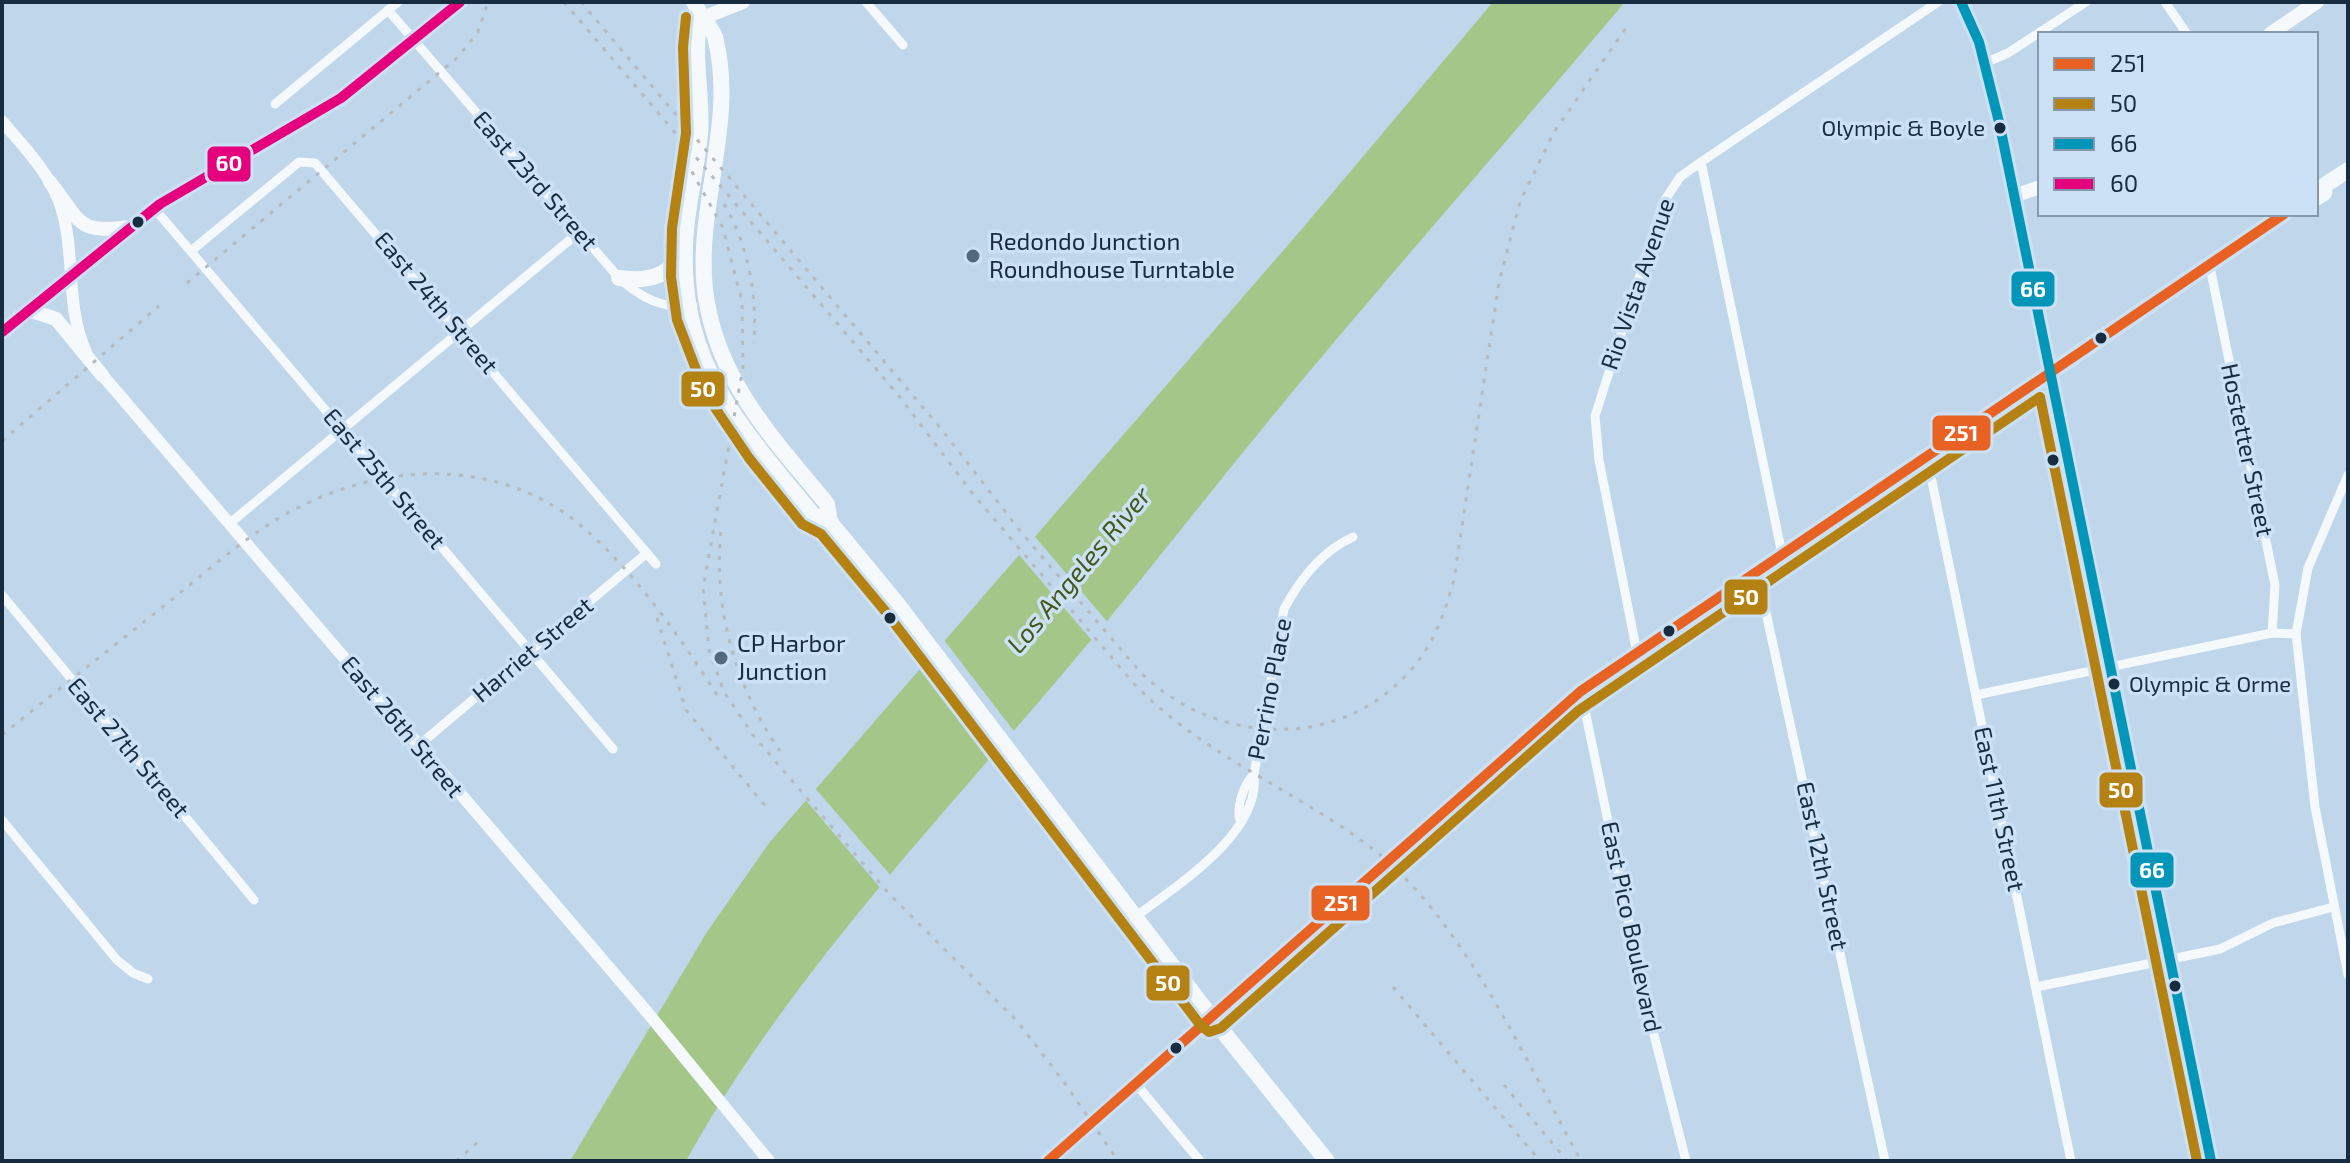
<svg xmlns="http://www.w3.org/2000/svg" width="2350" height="1163" font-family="'Exo 2',sans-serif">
<rect width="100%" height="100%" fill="#bfd6eb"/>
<!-- water -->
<path fill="#a4c688" d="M1493,2H1625C1509,139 1389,275 1275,413C1208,494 1144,578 1076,658C940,820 789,975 686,1161H570L707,932L769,843L1302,229Z"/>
<!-- pier -->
<g fill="#bfd6eb">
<path d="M1031,532L1110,625L1094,643L1015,550Z"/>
<path d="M941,636L1017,735L997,757L922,658Z"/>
<path d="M813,786L892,877L882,890L803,797Z"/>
</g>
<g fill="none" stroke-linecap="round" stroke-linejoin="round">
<!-- minor -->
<g stroke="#f5f9fc" stroke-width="9">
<path d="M866,2L903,45"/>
<path d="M2165,2L2187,34"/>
<path d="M388,10L619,278C641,298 662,309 693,306"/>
<path d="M1985,63L2008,53L2086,2"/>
<path d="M275,104L398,2"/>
<path d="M1701,162L1782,554"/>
<path d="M154,208L613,749"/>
<path d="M191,251L299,162L315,163L656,564"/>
<path d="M2210,267L2275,585L2272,633"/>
<path d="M1927,457L2071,1161"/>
<path d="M2348,475L2308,568L2296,634L2315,807L2348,975"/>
<path d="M229,524L578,233"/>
<path d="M1757,571L1885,1161"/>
<path d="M2,595L254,900"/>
<path d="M1637,653L1599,460L1595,416L1663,203L1680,177L1701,162L1938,2"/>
<path d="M1581,691L1644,995L1686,1161"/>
<path d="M1976,695L2272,633L2296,634"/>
<path d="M418,746L647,553"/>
<path d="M2,820L117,960L133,973L148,979"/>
<path d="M1240,820C1236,807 1244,784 1254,774"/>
<path d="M1135,917C1177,885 1261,834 1254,774L1284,609C1300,579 1322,551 1353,537"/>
<path d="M2036,987L2220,949L2273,923L2333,907"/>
<path d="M1136,1084L1200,1161"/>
</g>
<!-- tertiary -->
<g stroke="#f5f9fc" stroke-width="12">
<path d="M2,121C23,146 47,170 59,201C77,250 64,303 86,352"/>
<path d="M98,370L647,1012L769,1161"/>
</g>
<!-- secondary -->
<g stroke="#f5f9fc" stroke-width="14">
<path d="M1961,2L1979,42L2000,126L2211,1161"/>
<path d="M700,19L743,2"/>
<path d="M2270,34L2317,2"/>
<path d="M50,182C80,220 76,235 129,227"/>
<path d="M2014,196L2040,187"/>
<path d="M29,310L56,319L102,375"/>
<path d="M2,332L160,204L341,98L460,2"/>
<path d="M1048,1161L1212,1018"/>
</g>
<!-- primary -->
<g stroke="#f5f9fc" stroke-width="16">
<path d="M694,2C699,15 713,29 715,37C738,125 691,215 707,303C721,385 776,442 827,504L830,522"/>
<path d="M700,19C692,56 703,95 700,134C697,166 689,198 686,230C675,360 738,423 813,515L830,522L896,602L1212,1018L1327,1161"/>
<path d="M2316,198L2324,193L2325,185L2348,170"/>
<path d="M619,278C648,282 672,277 685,247"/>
<path d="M1212,1018L1581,691L2284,214"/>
</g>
<!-- rail -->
<g stroke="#b4bbc0" stroke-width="3" stroke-dasharray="4 8" stroke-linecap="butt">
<path d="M564,2L899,396L973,494L1135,685C1205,756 1291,788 1369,846C1461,915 1526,1061 1581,1161"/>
<path d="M581,2L942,430L1021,532L1140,672C1213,744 1337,753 1409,672C1433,646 1445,613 1454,579L1499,282L1520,202L1554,132L1628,25"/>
<path d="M686,161L723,228L742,302L743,368L703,588L709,650L724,692L753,735L890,895L1017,1021L1064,1082L1118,1161"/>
<path d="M724,204C749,247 757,294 754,343"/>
<path d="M187,283L458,57L478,32L488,2"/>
<path d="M2,441L159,306"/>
<path d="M721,532C713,609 736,688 780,751"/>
<path d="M657,618L686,710L767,808"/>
<path d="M2,735C54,693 106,652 159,610C198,579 236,544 279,518C367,466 479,454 566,514C623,555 679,635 717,695"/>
<path d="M1393,987L1540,1161"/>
<path d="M1504,1085L1567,1161"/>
<path d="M456,1161L478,1142"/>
</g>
<defs>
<path id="bus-1" d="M1048,1161L1581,691L2284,214"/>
<path id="bus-2" d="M686,17L683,47L686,133L672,228L671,277L677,320L705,393L749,458L802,524L821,534L885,611L1201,1026L1209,1032L1221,1028L1578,711L2040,397L2197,1161"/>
<path id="bus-3" d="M1961,2L1979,42L2000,126L2211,1161"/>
<path id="bus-4" d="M2,332L160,204L341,98L460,2"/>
</defs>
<!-- bus-1 casing -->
<use href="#bus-1" stroke="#cce1f5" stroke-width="16"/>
<!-- bus-2 casing -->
<use href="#bus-2" stroke="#cce1f5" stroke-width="16"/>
<!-- bus-3 casing -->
<use href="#bus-3" stroke="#cce1f5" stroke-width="16"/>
<!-- bus-4 casing -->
<use href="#bus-4" stroke="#cce1f5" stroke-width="16"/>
<!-- bus-1 -->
<use href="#bus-1" stroke="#e76223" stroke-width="10"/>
<!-- bus-2 -->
<use href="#bus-2" stroke="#b48113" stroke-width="10"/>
<!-- bus-3 -->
<use href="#bus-3" stroke="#0396b8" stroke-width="10"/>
<!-- bus-4 -->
<use href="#bus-4" stroke="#e5007d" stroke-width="10"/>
</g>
<!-- markers -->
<g fill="#172c3e" stroke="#cce1f5" stroke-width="3">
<circle cx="2000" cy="128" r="7"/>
<circle cx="138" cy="222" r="7"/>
<circle cx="2101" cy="338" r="7"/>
<circle cx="2053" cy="460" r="7"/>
<circle cx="890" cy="618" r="7"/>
<circle cx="1669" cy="631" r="7"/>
<circle cx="2114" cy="684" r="7"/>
<circle cx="2175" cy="986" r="7"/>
<circle cx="1176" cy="1048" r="7"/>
</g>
<g fill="#52687b" stroke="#cce1f5" stroke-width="3">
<circle cx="973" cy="256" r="8"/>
<circle cx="721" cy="658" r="8"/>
</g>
<g text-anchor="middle" stroke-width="7" stroke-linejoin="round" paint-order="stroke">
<!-- bus labels -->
<g font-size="22" fill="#172c3e" stroke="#cce1f5" text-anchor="end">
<text x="1985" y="136">Olympic &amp; Boyle</text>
<text x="2129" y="692" text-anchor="start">Olympic &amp; Orme</text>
</g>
<!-- street labels -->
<g font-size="24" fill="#172c3e" stroke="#cce1f5">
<text transform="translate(535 181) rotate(49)" y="8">East 23rd Street</text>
<text transform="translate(1638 284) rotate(-71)" y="8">Rio Vista Avenue</text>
<text transform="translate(436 303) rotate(50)" y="8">East 24th Street</text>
<text transform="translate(2247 450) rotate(78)" y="8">Hostetter Street</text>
<text transform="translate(384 479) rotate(50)" y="8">East 25th Street</text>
<text transform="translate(533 650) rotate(-40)" y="8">Harriet Street</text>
<text transform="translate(1270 689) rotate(-79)" y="8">Perrino Place</text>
<text transform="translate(402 727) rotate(50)" y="8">East 26th Street</text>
<text transform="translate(128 748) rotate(50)" y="8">East 27th Street</text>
<text transform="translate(1999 809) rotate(78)" y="8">East 11th Street</text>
<text transform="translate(1822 866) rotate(78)" y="8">East 12th Street</text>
<text transform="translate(1631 927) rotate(78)" y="8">East Pico Boulevard</text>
</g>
<!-- poi labels -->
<g font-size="24" fill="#172c3e" stroke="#cce1f5" text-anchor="start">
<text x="989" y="250">Redondo Junction<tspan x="989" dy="28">Roundhouse Turntable</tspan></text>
<text x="737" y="652">CP Harbor<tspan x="737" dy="28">Junction</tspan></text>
</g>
<!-- water labels -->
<g font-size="26" font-style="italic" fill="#425915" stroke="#cce1f5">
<text transform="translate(1079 570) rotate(-50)" y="9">Los Angeles River</text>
</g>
</g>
<g stroke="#cce1f5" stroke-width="3">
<rect x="206" y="145" width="46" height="38" rx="8" fill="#e5007d"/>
<rect x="2010" y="270" width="46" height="38" rx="8" fill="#0396b8"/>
<rect x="680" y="370" width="46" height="38" rx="8" fill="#b48113"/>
<rect x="1931" y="414" width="61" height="38" rx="8" fill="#e76223"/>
<rect x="1723" y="578" width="46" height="38" rx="8" fill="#b48113"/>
<rect x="2098" y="771" width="46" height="38" rx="8" fill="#b48113"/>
<rect x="2129" y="851" width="46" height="38" rx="8" fill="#0396b8"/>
<rect x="1310" y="884" width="61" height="38" rx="8" fill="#e76223"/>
<rect x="1145" y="964" width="46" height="38" rx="8" fill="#b48113"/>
</g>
<g font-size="22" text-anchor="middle" font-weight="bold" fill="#fff">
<text x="229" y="171">60</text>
<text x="2033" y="297">66</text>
<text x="703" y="397">50</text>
<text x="1961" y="441">251</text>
<text x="1746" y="605">50</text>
<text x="2121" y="798">50</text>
<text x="2152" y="878">66</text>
<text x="1341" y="911">251</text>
<text x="1168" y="991">50</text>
</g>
<!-- border -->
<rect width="2350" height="1163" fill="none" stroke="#172c3e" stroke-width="8"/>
<!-- legend -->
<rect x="2038" y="32" width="280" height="184" fill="#cce1f5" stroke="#8499ac" stroke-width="2"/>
<rect x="2054" y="58" width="40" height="12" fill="#e76223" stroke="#8499ac" stroke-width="2"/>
<text x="2110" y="72" font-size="24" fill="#172c3e">251</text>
<rect x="2054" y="98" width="40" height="12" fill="#b48113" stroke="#8499ac" stroke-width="2"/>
<text x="2110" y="112" font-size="24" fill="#172c3e">50</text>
<rect x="2054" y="138" width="40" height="12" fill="#0396b8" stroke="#8499ac" stroke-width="2"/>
<text x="2110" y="152" font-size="24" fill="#172c3e">66</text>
<rect x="2054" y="178" width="40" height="12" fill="#e5007d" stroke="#8499ac" stroke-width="2"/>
<text x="2110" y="192" font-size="24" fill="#172c3e">60</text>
</svg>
